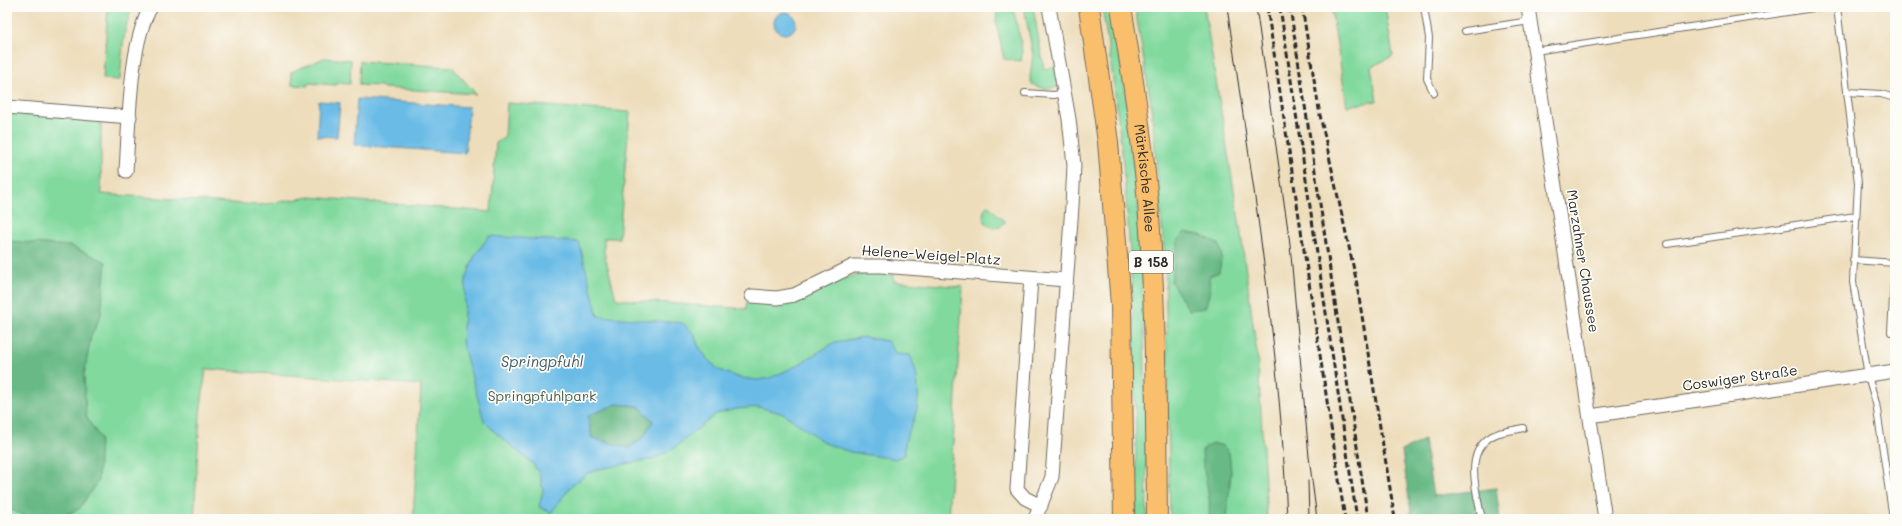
<svg xmlns="http://www.w3.org/2000/svg" width="1902" height="526" font-family="Mali,sans-serif">
<rect width="100%" height="100%" fill="#fdfcf7"/>
<filter id="ink" filterUnits="userSpaceOnUse"><feTurbulence type="fractalNoise" baseFrequency=".025" numOctaves="2"/><feDisplacementMap in="SourceGraphic" scale="8" xChannelSelector="R" yChannelSelector="G"/><feConvolveMatrix kernelMatrix="1 2 1 2 8 2 1 2 1" color-interpolation-filters="sRGB"/></filter>
<filter id="wash" filterUnits="userSpaceOnUse"><feTurbulence type="fractalNoise" baseFrequency=".012" numOctaves="4" result="noise"/><feDisplacementMap in="SourceGraphic" scale="16" xChannelSelector="R" yChannelSelector="G"/><feGaussianBlur stdDeviation="0.9" result="paint"/><feColorMatrix in="noise" values="0 0 0 0 0 0 0 0 0 0 0 0 0 0 0 0 0 1.4 0 .05"/><feComposite in="paint" operator="in"/></filter>
<g filter="url(#wash)">
<rect width="100%" height="100%" fill="#edddbb"/>
<!-- green -->
<g fill="#81d99e" stroke="#568264">
<path d="M108,7H134C122,25 122,59 120,80L103,79Z"/>
<path d="M997,7H1013C1015,20 1025,49 1021,61L1004,59L996,22Z"/>
<path d="M1024,7H1033L1044,69L1055,67L1058,87C1049,89 1039,89 1032,84L1030,78L1033,55Z"/>
<path d="M1102,7H1110L1113,13C1123,76 1133,140 1138,205C1145,309 1146,414 1147,519H1136C1136,408 1135,297 1125,187C1120,127 1112,67 1102,7Z"/>
<path d="M1135,7H1204L1240,227L1258,361L1267,519H1170L1165,260L1151,104Z"/>
<path d="M1331,7H1385L1393,56L1371,67L1377,101L1347,106Z"/>
<path d="M324,58L351,60L350,84L336,83V85L308,83V86L292,85L291,72Z"/>
<path d="M360,61L452,67L476,94L384,88L381,86L359,85Z"/>
<path d="M507,103L630,112L619,238H604V252L616,299L746,309L747,302L779,303L795,301L846,278L857,275L869,273L894,275V281L963,287L948,519H882L844,516L843,519H413L421,385L206,369L200,414L194,519H7V111L101,117V194L260,205L310,197L491,212L496,143L505,137Z"/>
<path d="M988,205L1005,222L1000,227L994,228C983,225 979,213 988,205Z"/>
<path d="M1889,394L1895,397V449L1888,406Z"/>
</g>
<!-- forest -->
<g fill="#68b985" stroke="#4a7258">
<path d="M1185,232L1200,235L1219,244L1222,258L1219,272L1209,276L1210,291L1205,308L1189,310L1171,282L1178,239Z"/>
<path d="M7,241L71,246L106,262L101,315L91,336L84,375L86,416L100,439L98,481L79,509L56,519H31L7,508Z"/>
<path d="M617,404L639,406L653,421L643,438L629,448L592,438L588,416Z"/>
<path d="M1424,440L1433,496L1496,488L1500,519H1412L1402,451Z"/>
<path d="M1213,443L1223,446L1229,452L1231,472L1227,519H1209C1212,493 1202,474 1202,450Z"/>
</g>
<!-- water -->
<g fill="#6abce6" stroke="#4a7488" fill-rule="evenodd">
<circle cx="785" cy="23" r="11"/>
<path d="M357,99L469,107L465,153L354,145Z"/>
<path d="M319,101L340,103L337,137L317,136Z"/>
<path d="M489,236L579,242L598,316L683,323L694,334L698,345L708,360L719,370L740,378L757,380L770,378L796,366L835,342L864,337L887,341L896,354L910,355C919,375 921,399 914,419C908,435 904,437 905,455L895,459L850,452L825,443L784,414L759,407L736,409L716,414L673,449L653,459L604,468L588,473L571,486L551,513L539,507L543,490L539,473L533,464L496,433L484,421L462,342L466,279L474,257ZM617,404L639,406L653,421L643,438L629,448L592,438L588,416Z"/>
</g>
</g>
<g filter="url(#ink)">
<g fill="none" stroke-linecap="round" stroke-linejoin="round">
<defs>
<g id="service">
<path d="M1424,7L1429,38L1427,79L1434,93"/>
<path d="M1837,7L1858,183L1853,282L1868,376L1876,403L1893,519"/>
<path d="M1465,31L1530,21"/>
<path d="M1535,51L1820,7"/>
<path d="M1847,92L1881,94L1895,98"/>
<path d="M1025,93L1054,95L1064,93"/>
<path d="M1667,244L1856,216"/>
<path d="M1853,260L1895,263"/>
<path d="M1891,332L1895,264"/>
<path d="M1482,519C1476,491 1461,446 1499,433C1507,431 1515,430 1523,428"/>
</g>
<g id="minor">
<path d="M1528,7L1605,519"/>
<path d="M7,107L130,117"/>
<path d="M126,171C129,128 129,42 151,7"/>
<path d="M1031,278L1017,489L1025,498L1041,506"/>
<path d="M752,296L777,298L794,295L853,266H881L1066,280"/>
<path d="M1590,416L1895,371"/>
<path d="M1035,519L1052,477L1072,206L1074,165L1069,119L1049,7"/>
</g>
<g id="primary">
<path d="M1089,7L1108,142L1121,305L1124,519"/>
<path id="s1" d="M1121,7C1132,72 1142,136 1148,202C1156,307 1156,413 1157,519"/>
</g>
</defs>
<!-- service casing -->
<use href="#service" stroke="#6f695d" stroke-width="8"/>
<!-- minor casing -->
<use href="#minor" stroke="#6f695d" stroke-width="15"/>
<!-- primary casing -->
<use href="#primary" stroke="#6f695d" stroke-width="22"/>
<!-- service -->
<use href="#service" stroke="#fff" stroke-width="6"/>
<!-- minor -->
<use href="#minor" stroke="#fff" stroke-width="13"/>
<!-- primary -->
<use href="#primary" stroke="#f9bf6d" stroke-width="20"/>
<!-- tram -->
<g stroke="#2b2b2b" stroke-width="1">
<path d="M1227,7C1252,177 1280,347 1287,519"/>
<path d="M1256,7L1290,244L1309,457L1317,519"/>
<path d="M1308,481L1309,519"/>
</g>
<!-- rail -->
<g stroke="#2b2b2b" stroke-width="3" stroke-dasharray="6 3" stroke-linecap="butt">
<path d="M1267,7L1345,519"/>
<path d="M1280,7L1357,519"/>
<path d="M1290,7L1368,519"/>
<path d="M1302,7L1320,115L1356,279L1395,519"/>
</g>
</g>
</g>
<g text-anchor="middle" stroke-width="3.5" stroke-linejoin="round" paint-order="stroke">
<!-- shield labels -->
<rect fill="#fdfcf7" stroke="#6a6a68" stroke-width="1" x="1129" y="251" width="44" height="22" rx="3"/>
<g font-size="13" font-weight="bold" fill="#2b2b2b">
<text x="1151" y="267">B 158</text>
</g>
<!-- street labels -->
<g font-size="14" fill="#2b2b2b" stroke="#fdfcf7">
<text dy="5" stroke="none"><textPath href="#s1" startOffset="173">Märkische Allee</textPath></text>
<text transform="translate(931 255) rotate(4)" y="5">Helene-Weigel-Platz</text>
<text transform="translate(1583 261) rotate(81)" y="5">Marzahner Chaussee</text>
<text transform="translate(1740 378) rotate(-8)" y="5">Coswiger Straße</text>
</g>
<!-- park labels -->
<g font-size="14" fill="#455f4e" stroke="#fdfcf7">
<text x="542" y="401">Springpfuhlpark</text>
</g>
<!-- water labels -->
<g font-size="15" font-style="italic" fill="#415e6c" stroke="#fdfcf7">
<text x="542" y="367">Springpfuhl</text>
</g>
</g>
<!-- margin -->
<rect width="1902" height="526" fill="none" stroke="#fdfcf7" stroke-width="24"/>
</svg>
